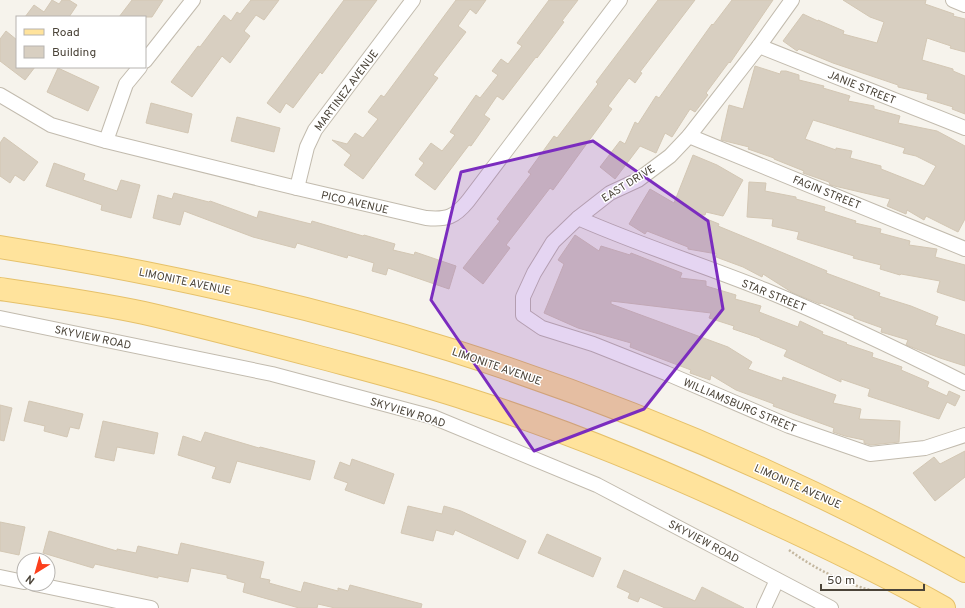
<svg xmlns="http://www.w3.org/2000/svg" width="965" height="608" font-family="Overpass,sans-serif">
<rect width="100%" height="100%" fill="#f6f3ec"/>
<!-- building -->
<g fill="#d8cfc1" stroke="#d3c7b4" fill-rule="evenodd">
<path d="M52,0L59,4L62,0H69L77,5L69,17H25L34,5L44,12Z"/>
<path d="M132,0H163L152,17H119Z"/>
<path d="M251,0H279L264,20L256,15L244,31L250,36L230,63L222,56L192,97L171,82L198,46L200,47L224,15L231,21L237,12L240,14Z"/>
<path d="M344,0H377L322,74L320,72L293,108L286,103L280,113L267,103Z"/>
<path d="M456,0H486L476,14L470,9L458,26L466,32L433,75L438,78L363,179L344,165L351,155L332,140L347,144L355,133L363,138L378,119L368,112L381,95L384,97Z"/>
<path d="M549,0H578L562,21L564,22L537,58L536,57L503,100L497,96L484,115L490,119L471,146L469,145L435,190L415,175L424,163L419,159L431,143L442,151L455,135L450,132L476,95L480,98L498,75L492,71L501,59L508,64L522,46L517,43Z"/>
<path d="M658,0H695L640,72L642,73L635,83L629,78L608,106L612,109L553,190L550,188L506,245L510,248L483,284L463,268L500,221L497,219L531,174L528,172L554,136L557,138L598,84L596,82Z"/>
<path d="M732,0H773L730,63L729,62L706,93L708,95L695,112L690,109L672,137L665,133L656,153L640,146L615,179L600,167L620,141L625,144L635,122L638,124L656,96L659,98L712,24L713,25Z"/>
<path d="M843,0H926L925,4L954,14L953,16L965,19V52L950,48L951,46L927,38L922,60L953,69V71L965,76V114L952,109L953,107L927,99L928,94L898,87V85L833,63L799,49L797,51L783,41L803,14L818,21V20L844,31L843,34L877,43L884,22L870,17Z"/>
<path d="M6,31L17,40V67H35L25,80L0,61V39Z"/>
<path d="M755,66L780,74L781,71H786L799,75V80L824,86L823,88L850,96L848,101L874,106V109L900,116L898,123L937,131L965,146V219L958,232L926,216L924,220L907,210L906,214L887,206L890,199L830,185L829,182L803,173L804,171L774,159V158L748,149L749,147L721,140L729,105L743,109ZM813,120L905,148L903,153L916,156L936,166L924,186L881,169V166L850,158L852,151L836,148V150L805,139Z"/>
<path d="M58,68L99,87L88,111L47,92Z"/>
<path d="M151,103L192,114L188,133L146,123Z"/>
<path d="M237,117L280,128L274,152L231,141Z"/>
<path d="M4,137L38,162L24,181L15,175L10,183L0,176V143Z"/>
<path d="M693,155L717,165L743,180L723,216L706,212L705,215H697L719,224L718,226L827,271L826,273L880,293L879,296L911,306L938,317L935,325L965,335V366L940,358L906,345L908,340L881,332L882,328L854,318V316L821,303L820,304L793,293L763,274L762,277L743,267L716,257L717,254L688,249V247L647,231L645,234L629,224L650,189L674,203Z"/>
<path d="M54,163L85,174L83,180L117,191L121,180L140,185L131,218L101,210L102,205L46,186Z"/>
<path d="M749,182L766,183L765,191L796,197V199L825,207L824,211L856,221L855,223L881,229L880,233L910,241L909,245L937,249L935,257L965,265V301L937,292L940,281L901,274L900,275L880,269L881,265L853,258L854,256L797,239L799,232L772,226L773,219L747,217Z"/>
<path d="M174,193L209,202L210,201L257,218L259,211L311,224L312,221L363,236L364,235L395,244L393,250L414,255L415,252L456,266L449,289L388,268L386,275L372,271L374,263L348,255L347,258L297,243L295,248L253,237L184,211L180,225L153,218L158,195L172,199Z"/>
<path d="M575,235L599,251L601,246L630,255L631,253L682,273L680,278L706,281V286L736,295L735,299L761,306L759,312L798,327L800,321L823,332L822,334L847,343L846,344L873,353L872,357L902,367L901,370L929,382L927,387L947,396L949,391L960,396L955,406L947,402L939,419L868,396L870,389L841,379V382L784,356L787,350L760,339V338L733,329L734,326L709,318L711,313L611,301V304L728,347L752,362L748,369L782,381L783,377L836,395L833,403L861,409L859,419L900,421L899,442L871,445L864,443V440L845,436L833,432L834,428L773,406L774,404L736,390L711,375L710,380L690,373L691,370L630,347L631,343L578,328L544,313L564,264L558,260Z"/>
<path d="M29,401L83,414L79,429L70,427L67,437L44,431L45,426L24,421Z"/>
<path d="M0,405L12,408L4,441L0,440Z"/>
<path d="M103,421L158,433L154,454L117,447L114,461L95,457Z"/>
<path d="M205,432L259,448L260,447L315,461L310,480L237,461L230,483L212,478L216,467L178,455L183,436L201,442Z"/>
<path d="M965,451V477L935,501L913,473L934,457L940,464Z"/>
<path d="M352,459L394,474L384,504L345,490L348,483L334,478L340,462L350,466Z"/>
<path d="M408,506L442,514L444,506L461,511L526,541L518,559L455,530L453,535L436,530L433,541L401,533Z"/>
<path d="M0,522L25,527L19,555L0,551Z"/>
<path d="M49,531L117,551V549L136,553L138,546L178,555L181,543L264,562L260,578L270,580L269,583L301,592L304,582L338,591V588L348,591L350,585L422,604L421,608H335L318,604L317,608H299L243,592L245,583L227,578V575L191,568L188,582L158,576V578L95,564L93,568L43,553Z"/>
<path d="M547,534L601,558L593,577L538,553Z"/>
<path d="M624,570L695,601L702,587L744,608H665L640,597L638,602L628,598L630,593L617,587Z"/>
</g>
<g fill="none" stroke-linecap="round" stroke-linejoin="round">
<defs>
<g id="street">
<path d="M792,0L759,46L689,136L670,156L638,180L610,193L578,218L553,242L534,273L523,297V315L542,328L593,344L666,373L789,426L870,454L925,448L965,435"/>
<path d="M953,0L965,5"/>
<path d="M759,46L965,128"/>
<path d="M145,61L193,0"/>
<path d="M0,95L51,125L106,141L297,188L426,218C447,220 455,217 468,201L620,0"/>
<path d="M689,136L965,249"/>
<path d="M106,141L126,84L140,67"/>
<path d="M297,188L307,147L315,130L413,0"/>
<path d="M578,218C639,245 703,265 765,290C833,318 899,350 965,383"/>
<path d="M0,318L272,374L433,417L597,485L831,608"/>
<path d="M0,577L24,582"/>
<path d="M35,584L151,608"/>
<path d="M764,608L777,580"/>
</g>
<g id="primary">
<path d="M0,247C152,271 304,304 451,350C628,406 802,481 965,571"/>
<path d="M0,289C48,296 97,303 144,313C201,326 258,341 315,356C367,370 419,383 470,400C571,432 669,473 764,518C825,546 886,575 944,608"/>
</g>
</defs>
<!-- street casing -->
<use href="#street" stroke="#c2bbae" stroke-width="16"/>
<!-- primary casing -->
<use href="#primary" stroke="#e6c16a" stroke-width="24"/>
<!-- path -->
<path stroke="#c4b79f" stroke-width="2.5" stroke-dasharray="2 2" stroke-linecap="butt" d="M789,550C814,568 841,582 870,590"/>
<!-- street -->
<use href="#street" stroke="#fff" stroke-width="14"/>
<!-- primary -->
<use href="#primary" stroke="#ffe39c" stroke-width="22"/>
</g>
<!-- marked area -->
<path fill="#7b2cbf" fill-opacity="0.2" stroke="#7b2cbf" stroke-width="3" stroke-linejoin="round" d="M593,141L708,221L723,309L644,409L534,451L431,300L461,172Z"/>
<g text-anchor="middle" stroke-width="3" stroke-linejoin="round" paint-order="stroke">
<!-- street labels -->
<g font-size="11" fill="#4b4439" stroke="#fff">
<text transform="translate(862 87) rotate(22)" y="4">JANIE STREET</text>
<text transform="translate(346 90) rotate(-53)" y="4">MARTINEZ AVENUE</text>
<text transform="translate(628 183) rotate(-32)" y="4">EAST DRIVE</text>
<text transform="translate(827 192) rotate(22)" y="4">FAGIN STREET</text>
<text transform="translate(355 202) rotate(13)" y="4">PICO AVENUE</text>
<text transform="translate(185 281) rotate(12)" y="4">LIMONITE AVENUE</text>
<text transform="translate(774 295) rotate(22)" y="4">STAR STREET</text>
<text transform="translate(93 337) rotate(12)" y="4">SKYVIEW ROAD</text>
<text transform="translate(497 366) rotate(19)" y="4">LIMONITE AVENUE</text>
<text transform="translate(740 405) rotate(23)" y="4">WILLIAMSBURG STREET</text>
<text transform="translate(408 412) rotate(17)" y="4">SKYVIEW ROAD</text>
<text transform="translate(798 486) rotate(24)" y="4">LIMONITE AVENUE</text>
<text transform="translate(704 541) rotate(28)" y="4">SKYVIEW ROAD</text>
</g>
</g>
<!-- legend -->
<rect x="16" y="16" width="130" height="52" fill="#ffffff" stroke="#b7b4b0"/>
<rect x="24" y="29" width="20" height="6" fill="#ffe39c" stroke="#b7b4b0"/>
<text x="52" y="36" font-size="12" fill="#4b4439">Road</text>
<rect x="24" y="46" width="20" height="12" fill="#d8cfc1" stroke="#b7b4b0"/>
<text x="52" y="56" font-size="12" fill="#4b4439">Building</text>
<!-- north arrow -->
<g transform="translate(36 572) rotate(217)"><circle r="19" fill="#ffffff" stroke="#b7b4b0"/>
<path d="M0-3L7 15L0 10L-7 15Z" fill="#fc3f1d"/>
<text y="-6" font-size="11" font-weight="bold" text-anchor="middle" fill="#4b4439">N</text>
</g>
<!-- scale -->
<path d="M821 584v6h103v-6" fill="none" stroke="#4b4439" stroke-width="2"/>
<text x="827" y="584" font-size="12" fill="#4b4439" stroke="#ffffff" stroke-width="3" paint-order="stroke">50 m</text>
</svg>
